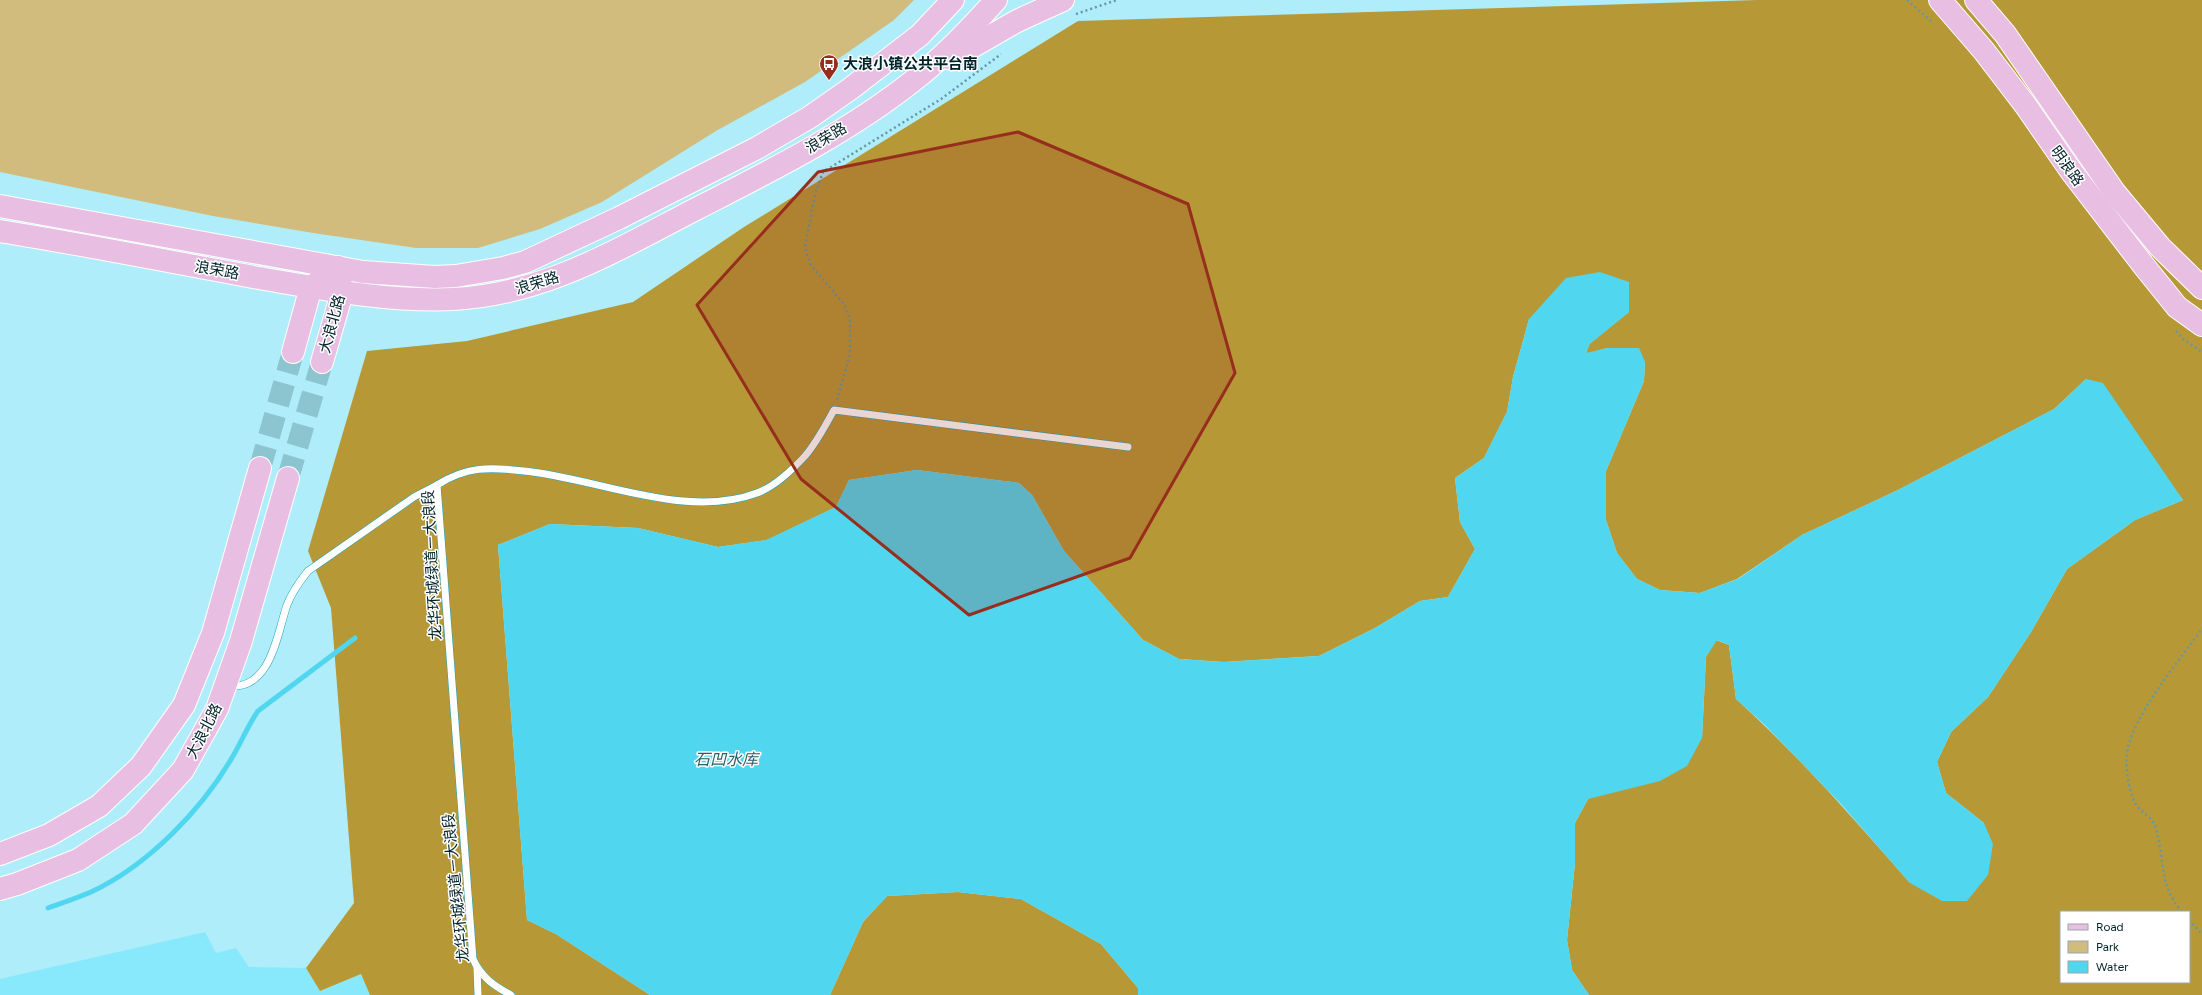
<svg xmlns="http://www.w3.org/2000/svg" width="2202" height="995" font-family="Figtree,'Noto Sans SC',sans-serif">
<rect width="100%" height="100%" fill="#afedfa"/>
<!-- built -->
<path fill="#89e9fc" d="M205,932L216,953L236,948L249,967L306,968L320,991L361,974L370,995H0V979Z"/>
<!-- green -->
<path fill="#d1bc7d" d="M0,0H914L894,20L805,82L716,131L602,202L540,229L478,248H416L313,233L213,216L0,172Z"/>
<!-- forest -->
<g fill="#b69837" fill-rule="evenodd">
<path d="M1757,0H2202V995H1589L1572,970L1567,940L1575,863V823L1588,799L1702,738L1706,657L1716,640L1729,645L1736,699C1799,756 1854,819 1910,883L1984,823L1946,793L1937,762L1951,732L1988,697L2031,632L2067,569L2135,520L2183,500L2086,379L2054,409L1898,490L1802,535L1737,579L1700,593L1660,590L1637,579L1617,553L1606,520V471L1644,381L1645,362L1607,348L1586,354L1589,344L1629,312L1529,319L1513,377L1507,412L1484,458L1455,478L1460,522L1475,549L1448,597L1420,601L1375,628L1319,656L1224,662L1179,659L1143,640L1064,551L1032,495L1019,483L917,470L849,480L836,507L767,540L718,547L638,528L550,524L498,545L527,920L556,934L650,995H370L361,974L320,991L306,968L354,903L331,608L308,551L367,351L467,341L633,302L744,227L1078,21ZM2061,912H2189V982H2061Z"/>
<path d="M958,892L1021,899L1101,944L1138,988V995H830L863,922L887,896Z"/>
</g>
<!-- water -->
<path fill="#50d6ee" d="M1600,272L1629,282V312L1590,344L1586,353L1607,348H1639L1645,362L1644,381L1606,471V520L1617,553L1637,579L1660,590L1699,593L1738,579L1802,535L1898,490L2054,409L2086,379L2103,383L2183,500L2135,520L2067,569L2031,632L1988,697L1951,732L1937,762L1946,793L1984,823L1993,844L1988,875L1967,901H1942L1910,883L1842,805L1765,725L1736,699L1729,645L1717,640L1706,657L1702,738L1687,766L1660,781L1588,799L1575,823V863L1567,940L1572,970L1589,995H1138V988L1101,944L1021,899L958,892L887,896L863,922L830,995H650L556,934L527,920L498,545L550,524L638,528L718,547L766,540L836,507L849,480L917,470L1019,483L1032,495L1064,551L1143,640L1179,659L1224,662L1319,656L1375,628L1420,601L1448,597L1475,549L1460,522L1455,478L1484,458L1507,412L1513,377L1529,319L1566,278Z"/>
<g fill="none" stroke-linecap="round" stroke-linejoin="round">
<!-- stream -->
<path stroke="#50d6ee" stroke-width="5" d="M48,908C62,903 77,898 91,892C147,866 202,810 233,756C242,741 248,725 258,711L355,638"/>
<!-- primary-tunnel -->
<g stroke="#8cc5d0" stroke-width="22" stroke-dasharray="22 11" stroke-linecap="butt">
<path d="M260,468L293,352"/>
<path d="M288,478L322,362"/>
</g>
<defs>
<g id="lane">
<path d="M228,686C271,691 277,634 287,605C292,592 300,581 308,571L414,497L437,485"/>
<path d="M477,968L478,995"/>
<path d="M511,995C494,986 481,977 473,959L437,485C467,466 490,467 524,471C597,478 685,520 757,493C774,487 793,469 805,456C817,442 825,426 834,410L1128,447"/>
</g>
<g id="primary">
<path d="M1940,0L1984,51L2026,106L2071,171L2144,266L2177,307L2202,325"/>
<path d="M1976,0L2005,34L2115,193L2160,247L2202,288"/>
<path d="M951,59L1017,21L1063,0"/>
<path d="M0,206L363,272L435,277L456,276L503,268L525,262L619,218L757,148L810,117L850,89L920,35L953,0"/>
<path d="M0,231C87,245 172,262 259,278C323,289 388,302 454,299C546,294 618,249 698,208C772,170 849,132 914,80C944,57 971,28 996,0"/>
<path d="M293,352L311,287L338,267L342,293L322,362"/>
<path d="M0,854L49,835L99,806L141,766L184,705L213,633L260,468"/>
<path d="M0,889L17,884L78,860L133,824L183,770L217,709L241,641L288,478"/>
</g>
</defs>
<!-- lane casing -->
<use href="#lane" stroke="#21a3b8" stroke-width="8"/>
<!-- primary casing -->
<use href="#primary" stroke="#fff" stroke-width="24"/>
<!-- path -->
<g stroke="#6598a2" stroke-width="2.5" stroke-dasharray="2 3" stroke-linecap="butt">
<path d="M1907,0L1932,22"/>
<path d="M1076,14L1117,0"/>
<path d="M2176,331L2183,339L2202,352"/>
<path d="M837,400L850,354V318L843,303L810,264L805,247L815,195L823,172L941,99L1001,54"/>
<path d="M2182,912C2157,883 2166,858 2155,826C2152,816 2138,811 2134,801C2128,785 2124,764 2128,747C2137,711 2180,659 2202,629"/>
<path d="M2189,920L2202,934"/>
</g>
<!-- lane -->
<use href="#lane" stroke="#fff" stroke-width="7"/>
<!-- primary -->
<use href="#primary" stroke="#e8bfe2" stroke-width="22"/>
</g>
<!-- marked area -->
<path fill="#972e1d" fill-opacity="0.2" stroke="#972e1d" stroke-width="3" stroke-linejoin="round" d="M1018,132L1188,204L1235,373L1130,558L969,615L801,479L697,305L818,172Z"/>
<!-- icons -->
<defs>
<symbol id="bus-pin" viewBox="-11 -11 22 30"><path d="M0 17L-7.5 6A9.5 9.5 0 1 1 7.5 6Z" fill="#972e1d" stroke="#fff"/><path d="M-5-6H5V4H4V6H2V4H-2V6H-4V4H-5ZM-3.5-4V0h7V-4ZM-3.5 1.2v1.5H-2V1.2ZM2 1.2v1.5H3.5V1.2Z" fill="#fff"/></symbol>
</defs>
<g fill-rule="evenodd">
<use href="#bus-pin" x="818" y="53" width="22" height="30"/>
</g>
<g text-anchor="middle" stroke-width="3" stroke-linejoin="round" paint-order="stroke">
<!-- poi labels -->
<g font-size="15" font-weight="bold" fill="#00232a" stroke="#fff" text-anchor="start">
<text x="843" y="69">大浪小镇公共平台南</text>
</g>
<!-- street labels -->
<g font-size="15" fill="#00232a" stroke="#fff">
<text transform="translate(826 138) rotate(-31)" y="5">浪荣路</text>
<text transform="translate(2067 166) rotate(54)" y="5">明浪路</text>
<text transform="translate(217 270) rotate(10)" y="5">浪荣路</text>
<text transform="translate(537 283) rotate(-17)" y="5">浪荣路</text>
<text transform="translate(332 324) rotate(-75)" y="5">大浪北路</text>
<text transform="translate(432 565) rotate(-93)" y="5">龙华环城绿道－大浪段</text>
<text transform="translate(204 731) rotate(-63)" y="5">大浪北路</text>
<text transform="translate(456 888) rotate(-96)" y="5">龙华环城绿道－大浪段</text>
</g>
<!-- water labels -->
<g font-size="16" font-style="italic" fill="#275e68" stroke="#fff">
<text x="726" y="765">石凹水库</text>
</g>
</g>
<!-- legend -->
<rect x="2060" y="911" width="130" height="72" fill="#ffffff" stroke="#99a7aa"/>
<rect x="2068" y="924" width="20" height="6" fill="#e8bfe2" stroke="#99a7aa"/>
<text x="2096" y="931" font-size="12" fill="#00232a">Road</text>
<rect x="2068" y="941" width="20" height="12" fill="#d1bc7d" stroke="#99a7aa"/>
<text x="2096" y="951" font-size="12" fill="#00232a">Park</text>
<rect x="2068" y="961" width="20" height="12" fill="#50d6ee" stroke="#99a7aa"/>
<text x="2096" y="971" font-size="12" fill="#00232a">Water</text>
</svg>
